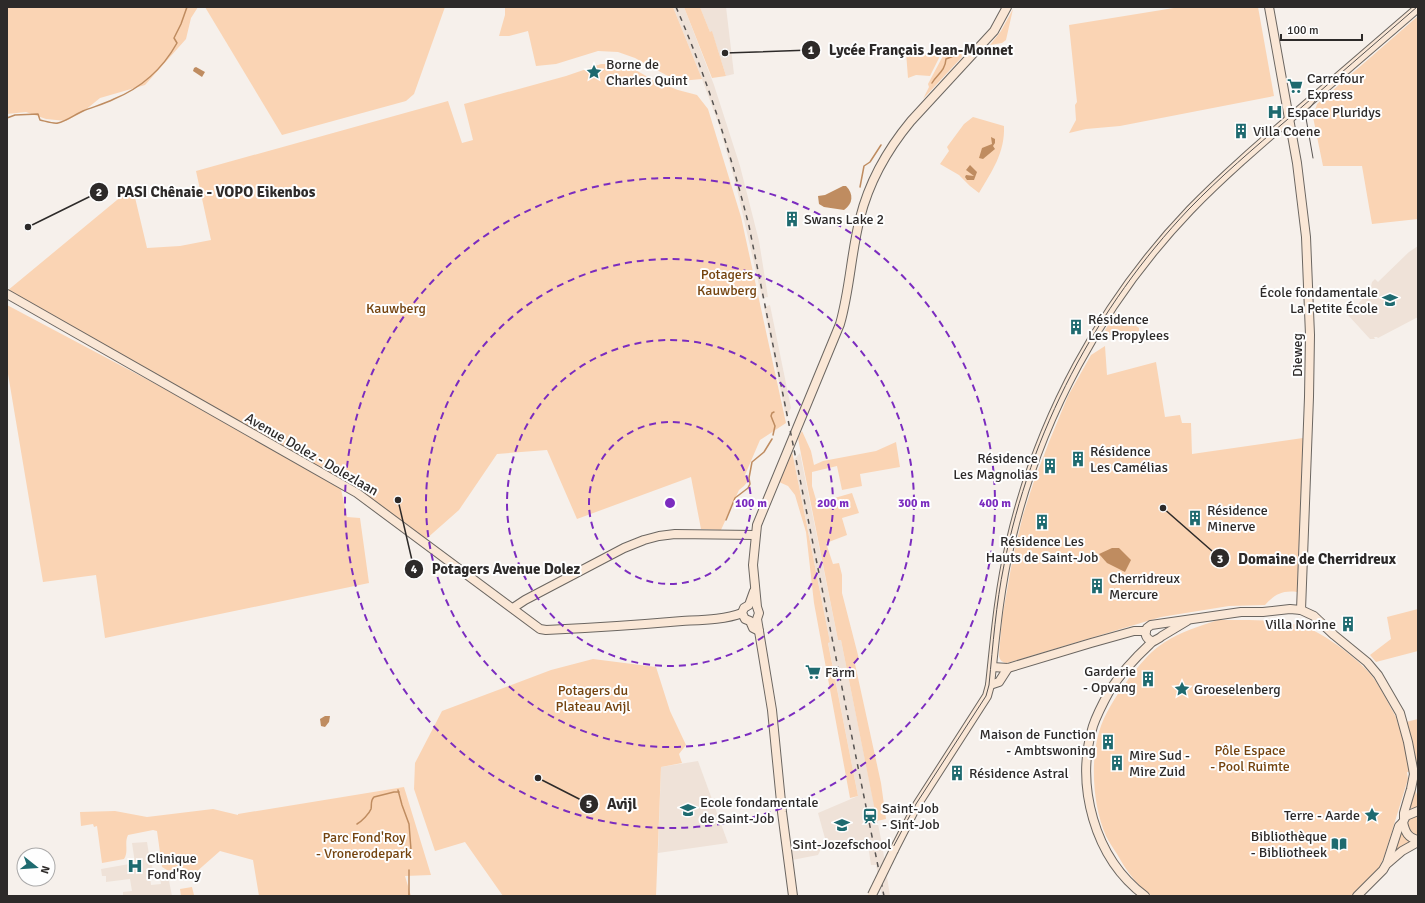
<svg xmlns="http://www.w3.org/2000/svg" width="1425" height="903" font-family="Signika,sans-serif">
<rect width="100%" height="100%" fill="#f6f0eb"/>
<!-- built -->
<g fill="#efe2d8">
<path d="M673,7H684L714,85L740,166L759,241L768,297L762,298L736,185L719,125L702,79Z"/>
<path d="M700,7H726L734,74L726,76L712,32H710Z"/>
<path d="M1418,246V317L1378,338L1377,337H1374L1375,339H1370L1348,315L1370,291L1372,282L1375,279L1378,282L1409,252Z"/>
<path d="M770,305L791,408L786,417L764,307Z"/>
<path d="M800,453L838,640H841L850,685L882,844L890,896H882L876,865H871L867,839L835,846L820,847V851L818,855L792,860L790,848L816,845L826,842L818,813L858,796L828,642H830L794,460Z"/>
<path d="M698,761L728,843L658,853L661,767Z"/>
<path d="M147,842L150,861H151L153,870H151V875L150,876L151,885L161,884L160,877L168,876L172,896H123V892L132,891L130,879L106,882V876H102L101,869L135,863L132,843Z"/>
</g>
<!-- green -->
<g fill="#fad4b4">
<path d="M7,7H198L191,18L186,39L145,85L100,98L84,111L66,121L46,119L26,112L7,114Z"/>
<path d="M205,7H445L414,94L406,101L282,135Z"/>
<path d="M505,7H673L702,79L680,81L666,75L635,58L618,52L598,51L556,64L536,66L528,31L509,36H499L505,15Z"/>
<path d="M684,7H700L710,32L712,31L726,76L712,78Z"/>
<path d="M1180,7H1258L1274,96L1120,126L1086,129L1069,133L1076,120L1075,105L1077,102L1069,25Z"/>
<path d="M1013,9L1006,40L1002,43L990,45L1001,31Z"/>
<path d="M1418,16V219L1372,224L1362,166H1323L1313,117L1317,104Z"/>
<path d="M906,52L941,54L930,76L916,75L908,78Z"/>
<path d="M945,52L961,53L962,57L923,99L929,87L928,84Z"/>
<path d="M601,64H619L632,68L655,81L678,90L697,95L708,109L741,217L786,423L760,440L745,475L747,478L748,481L744,486L739,490L721,530L701,529L691,477L577,519L547,450L497,454L459,510L425,540L367,496L7,291L117,200L133,189L147,248L180,246L211,240L196,171L448,101L462,143L473,140L464,104L566,76Z"/>
<path d="M973,117L1004,126C1005,153 992,171 979,193L970,186L959,175L940,164L949,151L947,147L964,124Z"/>
<path d="M7,305L167,390L341,489L347,517L360,518L369,583L105,638L96,575L43,582L7,368Z"/>
<path d="M1116,313L1139,328V333L1108,335L1105,330Z"/>
<path d="M1105,346L1107,375L1156,362L1165,417L1180,415L1182,423H1191L1192,454L1303,438L1297,592C1282,590 1274,595 1265,605L1229,606L1161,617L1007,663C1003,663 999,660 999,655L1002,618L1013,557L1023,515L1033,484L1049,442L1068,396L1091,355Z"/>
<path d="M802,431L811,451L814,465L823,461L876,451L896,442L900,467L860,474L862,486L842,490L837,466L812,472V486L817,503L852,493L859,513L842,518L847,535L826,543L833,564L839,563L842,575V593L859,659L856,660L855,664L881,783L886,819L877,821L841,640H838L801,454L798,438Z"/>
<path d="M792,451L830,642L828,643L858,796L850,798L814,603L806,532L795,495L788,486L779,482Z"/>
<path d="M1418,609V651L1376,662L1370,655L1391,639L1387,617Z"/>
<path d="M1218,620C1241,620 1264,619 1288,623C1292,624 1298,624 1303,626C1324,633 1362,661 1375,680C1383,692 1389,705 1396,717L1398,724L1418,719V771L1407,772L1408,779L1384,857L1378,870L1359,891L1352,896H1152C1137,886 1126,870 1117,854C1113,848 1109,842 1106,836C1093,807 1090,762 1099,732C1104,714 1116,696 1127,681C1137,668 1150,651 1165,642C1180,632 1200,626 1218,620Z"/>
<path d="M593,659L656,667L670,711L686,745L679,754L682,763L661,767L656,896H503L465,842L435,851L414,789L415,763L442,711L551,670Z"/>
<path d="M404,787L431,875L405,876L411,896H259L253,860L220,851L195,873L167,870L162,867L157,831L153,830L128,835C124,843 129,852 124,859L102,863L97,826L94,827L93,824L81,826L80,812L115,811L147,817L213,809L238,815V814Z"/>
<path d="M1415,790L1418,797V807L1408,809Z"/>
<path d="M1418,814V837L1409,833C1407,821 1407,820 1418,814Z"/>
<path d="M1400,828L1411,841L1393,854Z"/>
<path d="M192,887L194,895L181,896L180,889Z"/>
</g>
<!-- water -->
<g fill="#bf8c60">
<path d="M196,67L205,72L202,77L193,71L194,68Z"/>
<path d="M991,137L995,139V143L993,146L995,149L983,159L979,158L982,148L992,144Z"/>
<path d="M970,165L977,172L974,180H967L965,177L966,175L974,176L966,170Z"/>
<path d="M843,186H846C854,194 853,204 844,210L824,207L819,204L818,196L825,195Z"/>
<path d="M1112,548H1119L1131,560L1125,572L1107,563L1099,554Z"/>
<path d="M325,716H330L329,722L325,727L321,726L320,719Z"/>
</g>
<g fill="none" stroke-linecap="round" stroke-linejoin="round">
<!-- stream -->
<g stroke="#bf8c60" stroke-width="1.5">
<path d="M932,83C937,74 945,72 946,59L956,55"/>
<path d="M7,118L15,115L38,114L40,120C45,121 53,124 58,123C65,122 76,114 83,111C93,107 104,104 114,99C141,88 163,68 177,43L174,38L181,24L187,7"/>
<path d="M860,187L864,166L870,162L881,145"/>
<path d="M773,435L775,426L771,416L772,413L774,412"/>
<path d="M726,520L735,498L748,488L750,484L749,478L752,462L764,452L772,439"/>
<path d="M398,790L402,805L409,824L411,850L410,859"/>
<path d="M357,824C362,821 369,814 371,809C372,805 370,801 374,797L394,792H399"/>
<path d="M409,870V896"/>
</g>
<defs>
<g id="secondary">
<path d="M1269,7L1297,163L1306,237L1310,335L1309,397L1301,610"/>
<path d="M7,294L357,493L540,629L546,630C591,628 636,625 682,621C701,620 724,620 742,613"/>
<path d="M754,591L749,605L744,608L742,613L745,619L750,621L753,628L759,631"/>
<path d="M513,608L525,600L624,548L644,540L659,536L675,534L755,535"/>
<path d="M1152,641C1146,639 1144,634 1147,628L1151,625L1241,612H1263L1290,609L1301,610L1314,616L1334,635L1367,662L1378,675L1400,713L1408,742L1414,774L1411,789L1404,813V818"/>
<path d="M992,667L1008,668L1091,643L1134,631H1146"/>
<path d="M990,685L999,682L1008,668"/>
<path d="M1418,811L1406,816L1403,822C1405,832 1408,838 1418,840"/>
<path d="M894,850L917,805L987,696L990,685C995,638 999,591 1010,544C1038,420 1102,302 1190,210C1223,176 1259,145 1295,114C1336,79 1377,43 1418,8"/>
<path d="M1388,863L1402,851L1418,842"/>
<path d="M793,896L782,812L772,710L757,619L759,613L757,607L753,565L757,525L840,324C850,289 851,253 860,218C869,182 887,150 911,121L994,31L1007,7"/>
<path d="M1145,896C1094,858 1075,785 1093,726C1097,714 1104,701 1110,690C1121,673 1135,658 1150,644C1153,640 1158,640 1162,636L1187,621"/>
<path d="M1357,896L1383,870L1387,863L1399,826L1403,822"/>
</g>
</defs>
<!-- secondary casing -->
<use href="#secondary" stroke="#6b6661" stroke-width="10"/>
<!-- secondary -->
<use href="#secondary" stroke="#fae7d6" stroke-width="8"/>
<!-- tram -->
<g stroke="#585452" stroke-width="1">
<path d="M1313,158L1306,118L1308,110L1316,100"/>
<path d="M870,896L890,853L916,804L986,696L989,685C993,644 996,604 1004,565C1030,433 1096,307 1189,209C1220,177 1254,148 1288,119C1331,82 1374,44 1417,7"/>
</g>
<!-- rail -->
<path stroke="#585452" stroke-width="1.5" stroke-dasharray="5 5" stroke-linecap="butt" d="M676,7C707,78 730,151 749,226L884,896"/>
<defs>
<path id="secondary-bridge" d="M872,895L894,850"/>
</defs>
<!-- secondary-bridge casing -->
<use href="#secondary-bridge" stroke="#6b6661" stroke-width="10" stroke-linecap="butt"/>
<!-- secondary-bridge -->
<use href="#secondary-bridge" stroke="#fae7d6" stroke-width="8"/>
</g>
<!-- distance rings -->
<g fill="none" stroke="#7b2cbf" stroke-width="2" stroke-dasharray="7 5">
<circle cx="670" cy="503" r="81"/>
<circle cx="670" cy="503" r="163"/>
<circle cx="670" cy="503" r="244"/>
<circle cx="670" cy="503" r="325"/>
</g>
<!-- icons -->
<defs>
<symbol id="sight-bare" viewBox="-9 -9 18 18"><path d="M0-6L1.8-2.2L6-1.7L2.9 1.2L3.7 5.4L0 3.3L-3.7 5.4L-2.9 1.2L-6-1.7L-1.8-2.2Z" fill="#1e6a6f" stroke="#fefefe" stroke-width="2.5" paint-order="stroke"/></symbol>
<symbol id="supermarket-bare" viewBox="-9 -9 18 18"><path d="M-6-5.5h2.5l.6 2H6L4.5 2H-2.5L-4.4-4H-6ZM-1.5 3.2a1.3 1.3 0 1 0 .1 0ZM3 3.2a1.3 1.3 0 1 0 .1 0Z" fill="#1e6a6f" stroke="#fefefe" stroke-width="2.5" paint-order="stroke"/></symbol>
<symbol id="hospital-bare" viewBox="-9 -9 18 18"><path d="M-5-5h3v3.5h4V-5h3V5h-3V1.5h-4V5h-3Z" fill="#1e6a6f" stroke="#fefefe" stroke-width="2.5" paint-order="stroke"/></symbol>
<symbol id="building-bare" viewBox="-9 -9 18 18"><path d="M-4-6H4V6H1V3H-1V6H-4ZM-2.5-4.3h1.7v1.8h-1.7ZM.8-4.3h1.7v1.8H.8ZM-2.5-1h1.7V.8h-1.7ZM.8-1h1.7V.8H.8Z" fill="#1e6a6f" stroke="#fefefe" stroke-width="2.5" paint-order="stroke"/></symbol>
<symbol id="school-bare" viewBox="-9 -9 18 18"><path d="M0-5L7-2L0 1L-7-2ZM-4 1L0 2.5L4 1V4Q0 6-4 4Z" fill="#1e6a6f" stroke="#fefefe" stroke-width="2.5" paint-order="stroke"/></symbol>
<symbol id="station-bare" viewBox="-9 -9 18 18"><path d="M-3-6H3Q5-6 5-4V2Q5 4 3 4L4.5 6H3L1.5 4h-3L-3 6H-4.5L-3 4Q-5 4-5 2V-4Q-5-6-3-6ZM-3.5-4v3h7v-3ZM-3.5 1v1.5H-2V1ZM2 1v1.5H3.5V1Z" fill="#1e6a6f" stroke="#fefefe" stroke-width="2.5" paint-order="stroke"/></symbol>
<symbol id="library-bare" viewBox="-9 -9 18 18"><path d="M-6-4Q-3-5.5-.7-3.5V5Q-3 3-6 4ZM6-4Q3-5.5 .7-3.5V5Q3 3 6 4Z" fill="#1e6a6f" stroke="#fefefe" stroke-width="2.5" paint-order="stroke"/></symbol>
</defs>
<g fill-rule="evenodd">
<use href="#sight-bare" x="583" y="61" width="22" height="22"/>
<use href="#supermarket-bare" x="1284" y="75" width="22" height="22"/>
<use href="#hospital-bare" x="1264" y="101" width="22" height="22"/>
<use href="#building-bare" x="1230" y="120" width="22" height="22"/>
<use href="#building-bare" x="781" y="208" width="22" height="22"/>
<use href="#school-bare" x="1379" y="289" width="22" height="22"/>
<use href="#building-bare" x="1065" y="316" width="22" height="22"/>
<use href="#building-bare" x="1067" y="448" width="22" height="22"/>
<use href="#building-bare" x="1039" y="455" width="22" height="22"/>
<use href="#building-bare" x="1184" y="507" width="22" height="22"/>
<use href="#building-bare" x="1031" y="511" width="22" height="22"/>
<use href="#building-bare" x="1086" y="575" width="22" height="22"/>
<use href="#building-bare" x="1337" y="613" width="22" height="22"/>
<use href="#supermarket-bare" x="802" y="661" width="22" height="22"/>
<use href="#building-bare" x="1137" y="668" width="22" height="22"/>
<use href="#sight-bare" x="1171" y="678" width="22" height="22"/>
<use href="#building-bare" x="1097" y="731" width="22" height="22"/>
<use href="#building-bare" x="1106" y="752" width="22" height="22"/>
<use href="#building-bare" x="946" y="762" width="22" height="22"/>
<use href="#school-bare" x="677" y="799" width="22" height="22"/>
<use href="#sight-bare" x="1361" y="804" width="22" height="22"/>
<use href="#station-bare" x="859" y="805" width="22" height="22"/>
<use href="#school-bare" x="831" y="814" width="22" height="22"/>
<use href="#library-bare" x="1328" y="833" width="22" height="22"/>
<use href="#hospital-bare" x="124" y="855" width="22" height="22"/>
</g>
<g text-anchor="middle" stroke-width="4" stroke-linejoin="round" paint-order="stroke">
<!-- poi labels -->
<g font-size="14" fill="#2d2a29" stroke="#fefefe" text-anchor="start">
<text x="606" y="69">Borne de<tspan x="606" dy="16">Charles Quint</tspan></text>
<text x="1307" y="83">Carrefour<tspan x="1307" dy="16">Express</tspan></text>
<text x="1287" y="117">Espace Pluridys</text>
<text x="1253" y="136">Villa Coene</text>
<text x="804" y="224">Swans Lake 2</text>
<text x="1378" y="297" text-anchor="end">École fondamentale<tspan x="1378" dy="16">La Petite École</tspan></text>
<text x="1088" y="324">Résidence<tspan x="1088" dy="16">Les Propylees</tspan></text>
<text x="1090" y="456">Résidence<tspan x="1090" dy="16">Les Camélias</tspan></text>
<text x="1038" y="463" text-anchor="end">Résidence<tspan x="1038" dy="16">Les Magnolias</tspan></text>
<text x="1207" y="515">Résidence<tspan x="1207" dy="16">Minerve</tspan></text>
<text x="1042" y="546" text-anchor="middle">Résidence Les<tspan x="1042" dy="16">Hauts de Saint-Job</tspan></text>
<text x="1109" y="583">Cherridreux<tspan x="1109" dy="16">Mercure</tspan></text>
<text x="1336" y="629" text-anchor="end">Villa Norine</text>
<text x="1136" y="676" text-anchor="end">Garderie<tspan x="1136" dy="16">- Opvang</tspan></text>
<text x="825" y="677">Färm</text>
<text x="1194" y="694">Groeselenberg</text>
<text x="1096" y="739" text-anchor="end">Maison de Function<tspan x="1096" dy="16">- Ambtswoning</tspan></text>
<text x="1129" y="760">Mire Sud -<tspan x="1129" dy="16">Mire Zuid</tspan></text>
<text x="969" y="778">Résidence Astral</text>
<text x="700" y="807">Ecole fondamentale<tspan x="700" dy="16">de Saint-Job</tspan></text>
<text x="882" y="813">Saint-Job<tspan x="882" dy="16">- Sint-Job</tspan></text>
<text x="1360" y="820" text-anchor="end">Terre - Aarde</text>
<text x="1327" y="841" text-anchor="end">Bibliothèque<tspan x="1327" dy="16">- Bibliotheek</tspan></text>
<text x="842" y="849" text-anchor="middle">Sint-Jozefschool</text>
<text x="147" y="863">Clinique<tspan x="147" dy="16">Fond'Roy</tspan></text>
</g>
<!-- park labels -->
<g font-size="14" fill="#74430e" stroke="#fefefe">
<text x="727" y="279">Potagers<tspan x="727" dy="16">Kauwberg</tspan></text>
<text x="396" y="313">Kauwberg</text>
<text x="593" y="695">Potagers du<tspan x="593" dy="16">Plateau Avijl</tspan></text>
<text x="1250" y="755">Pôle Espace<tspan x="1250" dy="16">- Pool Ruimte</tspan></text>
<text x="364" y="842">Parc Fond'Roy<tspan x="364" dy="16">- Vronerodepark</tspan></text>
</g>
<!-- street labels -->
<g font-size="14" fill="#2d2a29" stroke="#fefefe">
<text transform="translate(1297 355) rotate(-90)" y="5">Dieweg</text>
<text transform="translate(312 454) rotate(30)" y="5">Avenue Dolez - Dolezlaan</text>
</g>
</g>
<circle cx="670" cy="503" r="6" fill="#7b2cbf" stroke="#fefefe" stroke-width="2"/>
<g font-size="12" text-anchor="middle" font-weight="bold" fill="#7b2cbf" stroke="#fefefe" stroke-width="4" stroke-linejoin="round" paint-order="stroke">
<text x="751" y="507">100 m</text>
<text x="833" y="507">200 m</text>
<text x="914" y="507">300 m</text>
<text x="995" y="507">400 m</text>
</g>
<!-- callouts -->
<path fill="none" stroke="#2d2a29" stroke-width="1.5" d="M725 53L811 50M28 227L99 192M1163 508L1220 558M398 500L414 569M538 778L589 804"/>
<g fill="#2d2a29" stroke="#fefefe" stroke-width="1.5">
<circle cx="725" cy="53" r="4"/>
<circle cx="28" cy="227" r="4"/>
<circle cx="1163" cy="508" r="4"/>
<circle cx="398" cy="500" r="4"/>
<circle cx="538" cy="778" r="4"/>
<circle cx="811" cy="50" r="10"/>
<circle cx="99" cy="192" r="10"/>
<circle cx="1220" cy="558" r="10"/>
<circle cx="414" cy="569" r="10"/>
<circle cx="589" cy="804" r="10"/>
</g>
<g font-size="12" text-anchor="middle" font-weight="bold" fill="#fff">
<text x="811" y="54">1</text>
<text x="99" y="196">2</text>
<text x="1220" y="563">3</text>
<text x="414" y="573">4</text>
<text x="589" y="808">5</text>
</g>
<g font-size="15" text-anchor="middle" font-weight="bold" fill="#2d2a29" stroke="#fefefe" stroke-width="4" stroke-linejoin="round" paint-order="stroke">
<text x="921" y="55">Lycée Français Jean-Monnet</text>
<text x="216" y="197">PASI Chênaie - VOPO Eikenbos</text>
<text x="1317" y="564">Domaine de Cherridreux</text>
<text x="506" y="574">Potagers Avenue Dolez</text>
<text x="622" y="809">Avijl</text>
</g>
<!-- border -->
<rect width="1425" height="903" fill="none" stroke="#2d2a29" stroke-width="16"/>
<!-- north arrow -->
<g transform="translate(36 867) rotate(107)"><circle r="19" fill="#fefefe" stroke="#aaa9a9"/>
<path d="M0-3L7 15L0 10L-7 15Z" fill="#1e6a6f"/>
<text y="-6" font-size="11" font-weight="bold" text-anchor="middle" fill="#2d2a29">N</text>
</g>
<!-- scale -->
<path d="M1281 34v6h81v-6" fill="none" stroke="#2d2a29" stroke-width="2"/>
<text x="1287" y="34" font-size="12" fill="#2d2a29" stroke="#fefefe" stroke-width="3" paint-order="stroke">100 m</text>
</svg>
